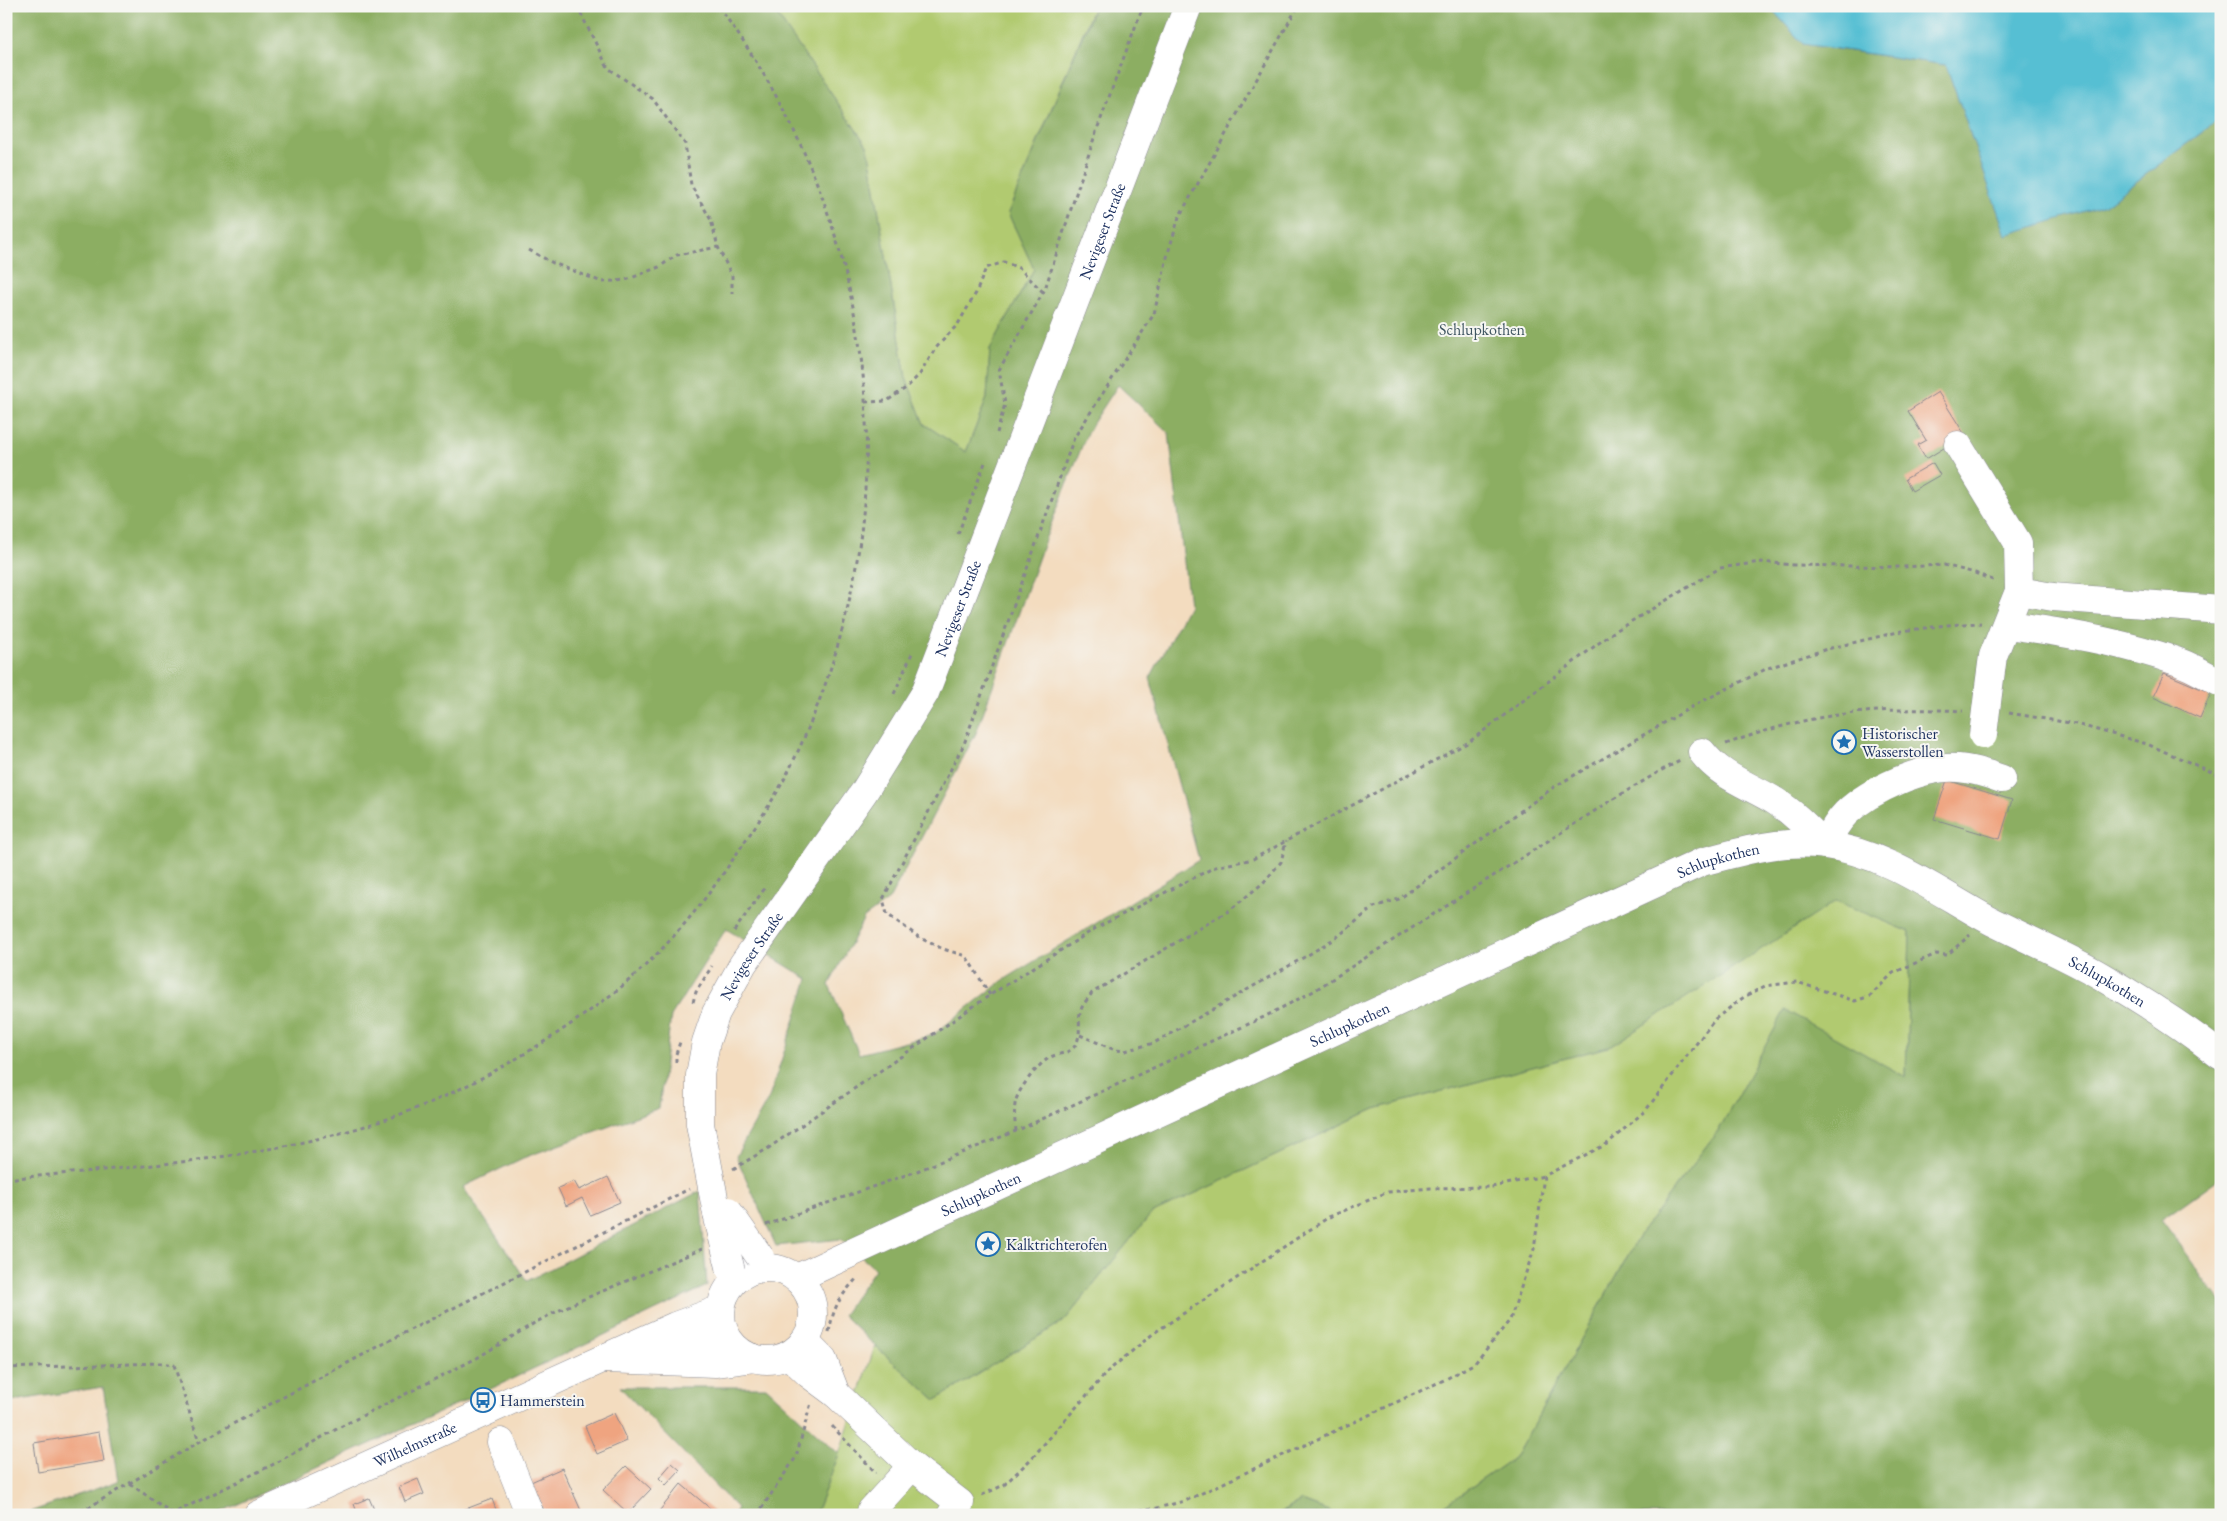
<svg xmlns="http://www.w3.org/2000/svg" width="2227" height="1521" font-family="'EB Garamond',serif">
<rect width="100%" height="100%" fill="#f6f6f2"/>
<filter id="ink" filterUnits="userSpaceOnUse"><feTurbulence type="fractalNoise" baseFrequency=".02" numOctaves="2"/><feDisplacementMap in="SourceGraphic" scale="10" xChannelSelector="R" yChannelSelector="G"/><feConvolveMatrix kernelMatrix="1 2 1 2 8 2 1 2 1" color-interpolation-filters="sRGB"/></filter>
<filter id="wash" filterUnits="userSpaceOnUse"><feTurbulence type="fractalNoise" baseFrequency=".0096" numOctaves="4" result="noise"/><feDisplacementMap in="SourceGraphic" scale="20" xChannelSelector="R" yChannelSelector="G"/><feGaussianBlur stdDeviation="1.12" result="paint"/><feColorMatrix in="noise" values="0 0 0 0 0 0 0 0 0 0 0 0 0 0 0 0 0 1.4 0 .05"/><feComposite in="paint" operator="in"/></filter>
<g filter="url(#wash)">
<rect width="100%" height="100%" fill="#f3dcbf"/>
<!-- green -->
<g fill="#b1ca6f" stroke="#667c66">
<path d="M771,6H1094L1008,213L1034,269L990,349L987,398L966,452L924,424L906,378L868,147Z"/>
<path d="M1836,900L1910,932L1906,1078L1785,1011L1720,1128L1641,1232L1516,1456L1431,1515H1339L1302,1501L1276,1515H815L839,1454L875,1346L936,1400L1065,1320L1151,1214L1375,1109L1611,1046Z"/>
</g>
<!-- forest -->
<g fill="#8cae62" stroke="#546e60" fill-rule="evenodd">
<path d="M6,6H771L868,147L906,378L924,424L966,452L987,398L990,349L1034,269L1008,213L1095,6H1769L1803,44L1946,65L2006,234L2105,205L2221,118V1177L2161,1220L2221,1302V1515H1431L1516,1456L1641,1232L1720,1128L1785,1010L1906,1077L1910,932L1836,901L1611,1046L1375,1109L1151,1214L1065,1320L936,1400L875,1346L843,1315L875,1269L841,1239L776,1246L736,1156L769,1098L808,979L726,929L671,1016L659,1108L523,1158L463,1187L527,1281L700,1191L707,1286L497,1386L214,1515H21L118,1481L103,1387L6,1402ZM1118,385L1169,433L1189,605L1150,678L1199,860L1002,981L933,1035L859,1054L829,985L864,918L889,900L976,733L1046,537L1088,431Z"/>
<path d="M620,1387H766L839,1454L815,1515H733L737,1508Z"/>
<path d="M1302,1501L1339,1515H1276Z"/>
</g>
<!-- water -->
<path fill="#56bfd3" stroke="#387798" d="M1769,6H2221V118L2105,205L2006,235L1946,65L1803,44Z"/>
<g id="blocks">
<!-- building -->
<g fill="#efa480">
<path d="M1938,392L1965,435L1926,459L1917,445L1926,440L1908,411Z"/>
<path d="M1933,463L1940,475L1912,491L1905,479Z"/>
<path d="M2164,673L2211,693L2200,718L2153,697Z"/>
<path d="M1947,780L2012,800L2000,839L1934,819Z"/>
<path d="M608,1177L620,1202L590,1215L582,1198L566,1206L558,1188L574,1181L579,1190Z"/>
<path d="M614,1413L627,1441L597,1454L585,1426Z"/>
<path d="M99,1432L104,1461L38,1472L34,1443Z"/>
<path d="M672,1463L680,1470L666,1485L659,1478Z"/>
<path d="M626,1466L651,1489L628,1513L603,1490Z"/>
<path d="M562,1468L583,1515H546L531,1482Z"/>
<path d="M418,1479L424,1494L405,1502L399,1487Z"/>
<path d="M681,1484L718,1515H656Z"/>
<path d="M369,1498L376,1514L358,1515L354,1504Z"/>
<path d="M492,1499L498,1515H450Z"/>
</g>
</g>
</g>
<g filter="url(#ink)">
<use href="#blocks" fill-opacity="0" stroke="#87868e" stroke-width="1"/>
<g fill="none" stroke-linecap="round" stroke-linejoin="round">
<defs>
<g id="minor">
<path d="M1958,445L2018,543L2019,591L1993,656L1988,694"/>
<path d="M2019,591L2053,597L2221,610"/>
<path d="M2007,625C2064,632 2121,642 2176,661C2191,666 2206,675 2221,683"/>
<path d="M1702,752C1721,777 1749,785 1775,801C1794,813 1809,829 1825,845C1831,833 1837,822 1846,813C1870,790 1924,765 1958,768C1973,769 1988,774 2002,779"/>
<path d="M804,1341L823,1360L836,1394"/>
<path d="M789,1355L809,1374L836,1394L912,1466L960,1503L951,1515"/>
<path d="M606,1359L715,1363L754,1358"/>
<path d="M501,1442L530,1515"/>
<path d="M876,1515L871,1511L912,1466"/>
</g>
<g id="major">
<path id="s1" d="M717,1214L700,1124V1075L706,1042L716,1013L743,964L864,792L925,693L1188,6"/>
<circle cx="767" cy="1314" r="46"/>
<path id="s2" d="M797,1278L1702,862C1742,851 1782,839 1825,845C1886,853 1936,891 1989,920C2026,939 2065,955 2101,976C2142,1000 2184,1027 2221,1056"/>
<path d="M647,1347L728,1339"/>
<path id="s3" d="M258,1515L675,1326L721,1309"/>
</g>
</defs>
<!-- minor casing -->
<use href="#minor" stroke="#87868e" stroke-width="29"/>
<!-- major casing -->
<use href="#major" stroke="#87868e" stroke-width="29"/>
<!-- path -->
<g stroke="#87868e" stroke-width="3" stroke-dasharray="4 4" stroke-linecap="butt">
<path d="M577,6L608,68L653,99L685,144L691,185L711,220L718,247L732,276V293"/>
<path d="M529,250L553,263L602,282L626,280L659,267L677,255L718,247"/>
<path d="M865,402L887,401L907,387L920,374L935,349L958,324L976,293L986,268L1004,262L1019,268L1043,292"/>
<path d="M997,433L1005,404L999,370L1045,289L1096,132L1143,6"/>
<path d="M958,534L986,460"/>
<path d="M894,694L913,651"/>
<path d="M2009,713L2076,724L2147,744L2221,776"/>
<path d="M1726,744C1751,735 1777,727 1803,721C1855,710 1910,708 1963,711"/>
<path d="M734,931L765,888"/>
<path d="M990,995L966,956L943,949L920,938L887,914L883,899L964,744L1074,438L1154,314L1168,253L1179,217L1298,6"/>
<path d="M693,1002L696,992L712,966"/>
<path d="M1080,1035L1115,1050L1125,1051L1154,1043L1308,955L1337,937L1374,907L1399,899L1554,787L1695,705L1768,668L1827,649L1902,631L1947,625L1981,623"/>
<path d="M676,1062V1054L680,1042"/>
<path d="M1016,1131C1015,1121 1013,1110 1016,1100C1019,1088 1041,1060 1053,1056C1060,1053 1068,1054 1074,1047C1082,1037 1078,1025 1080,1013C1081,1006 1088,999 1092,993L1230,910L1263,883L1281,862L1286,841"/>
<path d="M733,1169L767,1149L990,995L1096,928L1215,867L1253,859L1469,742L1612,633L1720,568L1761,562L1793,565L1902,567L1944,565L1975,573L1995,581"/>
<path d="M6,1179C159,1164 318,1158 458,1090C515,1062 571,1027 621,987C670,947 711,894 745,841C760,820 775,797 787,774C914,522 887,232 718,6"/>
<path d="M766,1225L917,1171L1016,1131L1264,1017L1312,992L1615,798L1662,770L1680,761"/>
<path d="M829,1332C834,1305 840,1297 858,1277"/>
<path d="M6,1368L161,1363L174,1365L199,1442"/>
<path d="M832,1426L876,1473"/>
<path d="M130,1484L172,1513"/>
<path d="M982,1495L1004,1485L1031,1459L1108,1371L1154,1333L1329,1217L1388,1192L1431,1188L1492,1187L1544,1176"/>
<path d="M65,1515L86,1509L199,1442L404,1333L689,1189"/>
<path d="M170,1515L272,1465L344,1425L477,1358L536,1322L572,1304L702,1249"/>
<path d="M757,1515L796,1457L811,1403"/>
<path d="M1117,1515L1120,1512L1157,1508L1185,1501L1446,1379L1475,1363L1510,1320L1534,1249L1544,1176L1607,1144L1646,1110L1715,1019L1744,997L1765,986L1797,982L1855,1001L1870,996L1893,973L1936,954L1947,955L1970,935"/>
</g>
<!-- minor -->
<use href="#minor" stroke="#fff" stroke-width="28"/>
<!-- major -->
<use href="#major" stroke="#fff" stroke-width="28"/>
<defs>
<path id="minor-bridge" d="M1983,735L1988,694"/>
<g id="major-bridge">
<path d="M728,1211L760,1257"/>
<path d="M717,1214L731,1271"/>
</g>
</defs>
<!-- minor-bridge casing -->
<use href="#minor-bridge" stroke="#87868e" stroke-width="29" stroke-linecap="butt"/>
<!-- major-bridge casing -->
<use href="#major-bridge" stroke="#87868e" stroke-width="29" stroke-linecap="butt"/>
<!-- minor-bridge -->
<use href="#minor-bridge" stroke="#fff" stroke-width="28"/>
<!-- major-bridge -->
<use href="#major-bridge" stroke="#fff" stroke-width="28"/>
</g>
</g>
<!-- icons -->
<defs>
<symbol id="sight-ring" viewBox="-11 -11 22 22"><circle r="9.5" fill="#f6f6f2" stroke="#1f6fb2" stroke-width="1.5"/><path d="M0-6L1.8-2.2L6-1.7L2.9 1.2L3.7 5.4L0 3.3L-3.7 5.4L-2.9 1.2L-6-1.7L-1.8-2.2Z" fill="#1f6fb2"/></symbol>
<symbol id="bus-ring" viewBox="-11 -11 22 22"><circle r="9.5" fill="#f6f6f2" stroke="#1f6fb2" stroke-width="1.5"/><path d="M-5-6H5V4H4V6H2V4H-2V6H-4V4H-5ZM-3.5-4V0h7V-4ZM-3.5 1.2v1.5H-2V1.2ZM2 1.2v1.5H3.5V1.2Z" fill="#1f6fb2"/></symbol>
</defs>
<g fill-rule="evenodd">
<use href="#sight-ring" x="1830" y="728" width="28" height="28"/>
<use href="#sight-ring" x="974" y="1230" width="28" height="28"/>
<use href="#bus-ring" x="469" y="1386" width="28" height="28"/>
</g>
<g text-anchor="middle" stroke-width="4" stroke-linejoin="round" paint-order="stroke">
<!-- street labels -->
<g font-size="16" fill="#1b2f5e" stroke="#f6f6f2">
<text dy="6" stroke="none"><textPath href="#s1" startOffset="1082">Nevigeser Straße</textPath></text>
<text dy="6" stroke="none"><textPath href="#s1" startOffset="678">Nevigeser Straße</textPath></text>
<text dy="6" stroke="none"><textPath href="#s2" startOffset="1012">Schlupkothen</textPath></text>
<text dy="6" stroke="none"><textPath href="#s1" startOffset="272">Nevigeser Straße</textPath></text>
<text dy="6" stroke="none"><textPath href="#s2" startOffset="1436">Schlupkothen</textPath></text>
<text dy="6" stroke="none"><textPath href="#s2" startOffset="608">Schlupkothen</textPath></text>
<text dy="6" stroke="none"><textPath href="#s2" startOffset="202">Schlupkothen</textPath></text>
<text dy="6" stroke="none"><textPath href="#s3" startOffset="172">Wilhelmstraße</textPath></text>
</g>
<!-- park labels -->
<g font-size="16" fill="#405662" stroke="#f6f6f2">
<text x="1482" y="335">Schlupkothen</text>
</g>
<!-- poi labels -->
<g font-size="16" fill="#1b2f5e" stroke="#f6f6f2" text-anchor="start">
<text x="1862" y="739">Historischer<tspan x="1862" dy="18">Wasserstollen</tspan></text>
<text x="1006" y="1250">Kalktrichterofen</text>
<text x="500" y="1406">Hammerstein</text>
</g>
</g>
<!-- margin -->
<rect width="2227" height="1521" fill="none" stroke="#f6f6f2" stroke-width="25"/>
</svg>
